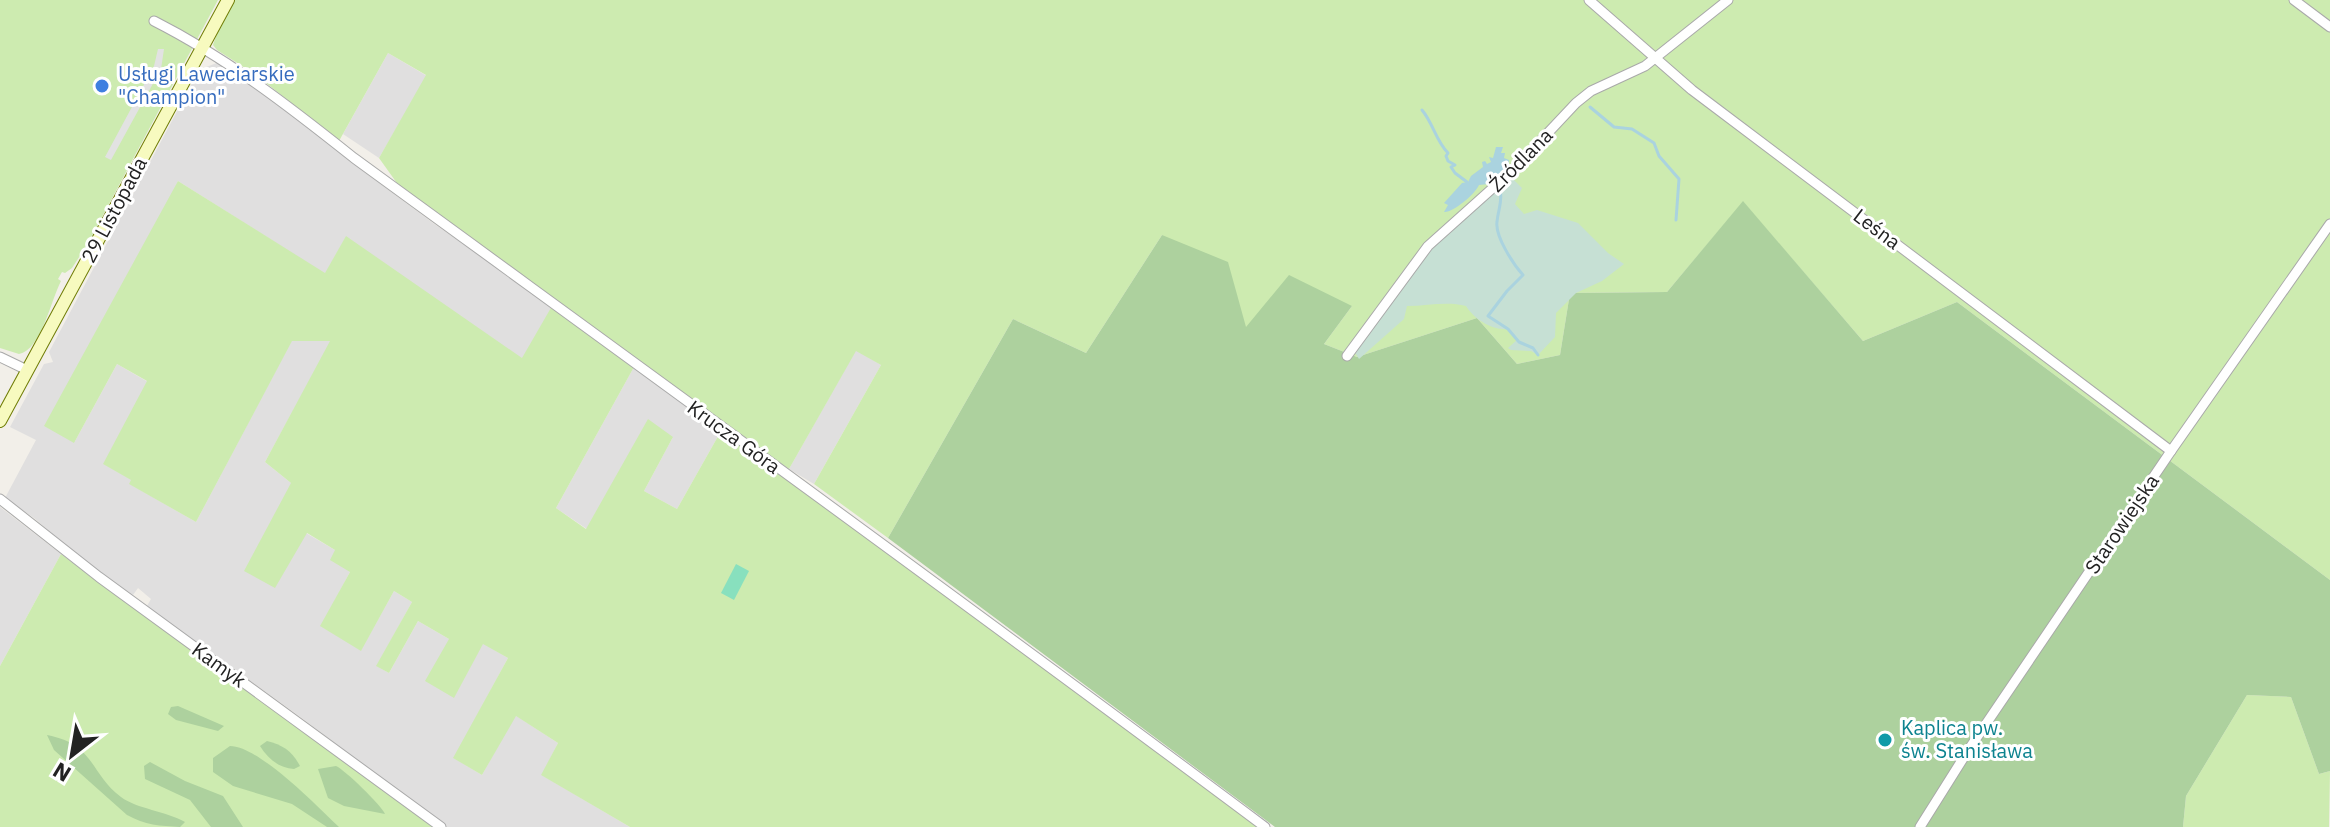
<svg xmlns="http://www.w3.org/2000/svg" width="2330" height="827" font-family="'IBM Plex Sans',sans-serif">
<rect width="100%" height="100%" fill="#f2efe9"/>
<!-- residential -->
<g fill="#e0dfdf">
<path d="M388,53L427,76L379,158L343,134Z"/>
<path d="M219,62L296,115L348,160L433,223L552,306L519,421L346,237L325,274L178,181L74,443L117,364L148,382L104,464L132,480L130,484L196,522L292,340L331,341L265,462L291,483L306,533L335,550L350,572L321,626L361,650L394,591L412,602L377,666L389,673L418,621L449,639L454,697L483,643L508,658L454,758L482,775L515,715L558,743L542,775L630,827H446L299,716L147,606L151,599L138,588L133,595L87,564L34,518L5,498L36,440L10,427L44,364L53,362L49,352L199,70Z"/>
<path d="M856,350L881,365L814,484L789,469Z"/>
<path d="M634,367L721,431L677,509L644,491L673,437L587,529L556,508Z"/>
<path d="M0,507L61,554L0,666Z"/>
</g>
<!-- grass -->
<g fill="#cdebb0">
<path d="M0,0H218L87,245L72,268L65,273L62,272L58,279L61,281C51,300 41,350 19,354L0,348Z"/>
<path d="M235,0H2330V580L1957,302L1863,341L1743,202L1667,292L1570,293L1560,355L1517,364L1477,318L1357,357L1324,344L1352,306L1246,328L1162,235L1086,353L1013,319L888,538L814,484L881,365L856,351L789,469L727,428L399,186L379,158L426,75L388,53L339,141L256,75L217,50L213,45L220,24Z"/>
<path d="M178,181L325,273L346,236L522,358L552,306L634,367L556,508L586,529L648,419L673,437L644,491L677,509L721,431L894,553L1260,827H630L541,775L558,743L516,716L482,775L453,758L508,658L483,644L454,698L425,681L449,639L418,621L389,673L376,666L412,602L394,591L361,651L320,626L350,572L330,560L335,550L307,533L275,588L244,571L291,483L265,462L330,341H292L196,522L129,484L131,480L103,464L147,381L117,364L74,443L44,426Z"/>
<path d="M61,554L434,827H0V666Z"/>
<path d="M2247,695L2291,697L2319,774L2330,771L2329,827H2183L2186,796Z"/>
</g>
<!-- forest -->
<g fill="#add19e">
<path d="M1743,201L1863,341L1957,302L2330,580V771L2319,774L2291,697L2247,695L2186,796L2183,827H1275L888,538L1013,319L1086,353L1162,235L1228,262L1246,327L1289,275L1352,306L1324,344L1357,357L1477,318L1517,364L1560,355L1570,293L1667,292Z"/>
<path d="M178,706L224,726L218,731L176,720L168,714L171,707Z"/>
<path d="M47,735C95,744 90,774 121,797C137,809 166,811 185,822L180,827C160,826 145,825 127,815L54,750Z"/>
<path d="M267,741C283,745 292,751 300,766L294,769C279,768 268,759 260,746Z"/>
<path d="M230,746C259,746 318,807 339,827H327L292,804L233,786L213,772V758Z"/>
<path d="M150,762L185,781L223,796L243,827H211L190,800L145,779L144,766Z"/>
<path d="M336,766C345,770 381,805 385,814L344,806L328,798L318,769Z"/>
</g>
<!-- wetland -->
<path fill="#c6e0d4" d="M1511,177L1522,188L1515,204L1524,214L1537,210L1578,223L1608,253L1624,264L1602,281L1576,293L1556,313L1555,337L1538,355L1531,351L1511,350L1508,348L1517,340L1508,329C1493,331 1474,319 1466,306C1447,301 1428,306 1407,306L1404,319L1359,359L1354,351L1429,249Z"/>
<!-- pitch -->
<path fill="#88e0be" d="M736,564L749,571L734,600L721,593Z"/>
<!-- parking -->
<path fill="#e2e2e2" d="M158,49H164L161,69L111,160L105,157L154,66Z"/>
<!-- water -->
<path fill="#aad3df" d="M1496,147H1503L1501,153H1505L1504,158L1509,160L1508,166L1489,184L1479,185C1475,194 1453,213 1444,212L1448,205L1444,203L1462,183L1468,182L1471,176L1483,167L1482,162L1485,161L1487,164L1491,162L1489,157L1493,158Z"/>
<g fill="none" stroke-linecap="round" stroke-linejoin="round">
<!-- stream -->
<g stroke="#aad3df" stroke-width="3">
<path d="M1590,107L1614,127L1632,129L1654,143L1659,156L1679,179L1676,220"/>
<path d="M1422,110C1433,123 1436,141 1448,153L1446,156L1448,161L1455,165L1451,167L1455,173L1467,182"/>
<path d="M1500,189C1503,202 1498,209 1497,222C1495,236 1513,264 1523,275L1507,291L1488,316L1508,329L1519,342L1533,348L1538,355"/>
</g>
<defs>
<g id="street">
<path d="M1589,0L1692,90L2171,451"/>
<path d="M2294,0L2330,27"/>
<path d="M154,21C227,58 290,107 354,158C658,380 963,601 1265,827"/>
<path d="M1347,356L1428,246L1514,169L1576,103L1591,91L1645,66L1728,0"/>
<path d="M0,357L27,370"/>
<path d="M0,499L99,577L441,827"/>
<path d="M1920,827L1969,749L2171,451L2330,224"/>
</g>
<path id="secondary" d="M0,421L228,0"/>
</defs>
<!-- street casing -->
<use href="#street" stroke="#a9a9a9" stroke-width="11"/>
<!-- secondary casing -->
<use href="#secondary" stroke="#707d05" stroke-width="14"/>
<!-- street -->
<use href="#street" stroke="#fff" stroke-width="9"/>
<!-- secondary -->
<use href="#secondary" stroke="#f7fabf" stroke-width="12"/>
</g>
<!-- markers -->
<circle fill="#3f7fe0" stroke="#fff" stroke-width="3" cx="102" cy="86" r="8"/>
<circle fill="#0f9aa8" stroke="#fff" stroke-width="3" cx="1885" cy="740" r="8"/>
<g text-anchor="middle" stroke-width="6" stroke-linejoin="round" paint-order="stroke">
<!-- shop labels -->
<g font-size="20" fill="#366cbe" stroke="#fff" text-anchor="start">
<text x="118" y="81">Usługi Laweciarskie<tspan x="118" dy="23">"Champion"</tspan></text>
</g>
<!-- street labels -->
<g font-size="20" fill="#222" stroke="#fff">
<text transform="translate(1521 160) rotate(-45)" y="7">Źródlana</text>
<text transform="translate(114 210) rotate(-62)" y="7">29 Listopada</text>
<text transform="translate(1877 229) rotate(37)" y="7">Leśna</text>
<text transform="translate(734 437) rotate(36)" y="7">Krucza Góra</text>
<text transform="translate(2122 524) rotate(-56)" y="7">Starowiejska</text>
<text transform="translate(219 665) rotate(36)" y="7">Kamyk</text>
</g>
<!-- culture labels -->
<g font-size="20" fill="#0d838f" stroke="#fff" text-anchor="start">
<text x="1901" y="735">Kaplica pw.<tspan x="1901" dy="23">św. Stanisława</tspan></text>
</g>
</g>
<!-- north arrow -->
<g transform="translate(72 755) rotate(211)" stroke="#ffffff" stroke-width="6" paint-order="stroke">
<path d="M0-6L14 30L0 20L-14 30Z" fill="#222222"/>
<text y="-12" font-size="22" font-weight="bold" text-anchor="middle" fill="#222222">N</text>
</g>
</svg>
